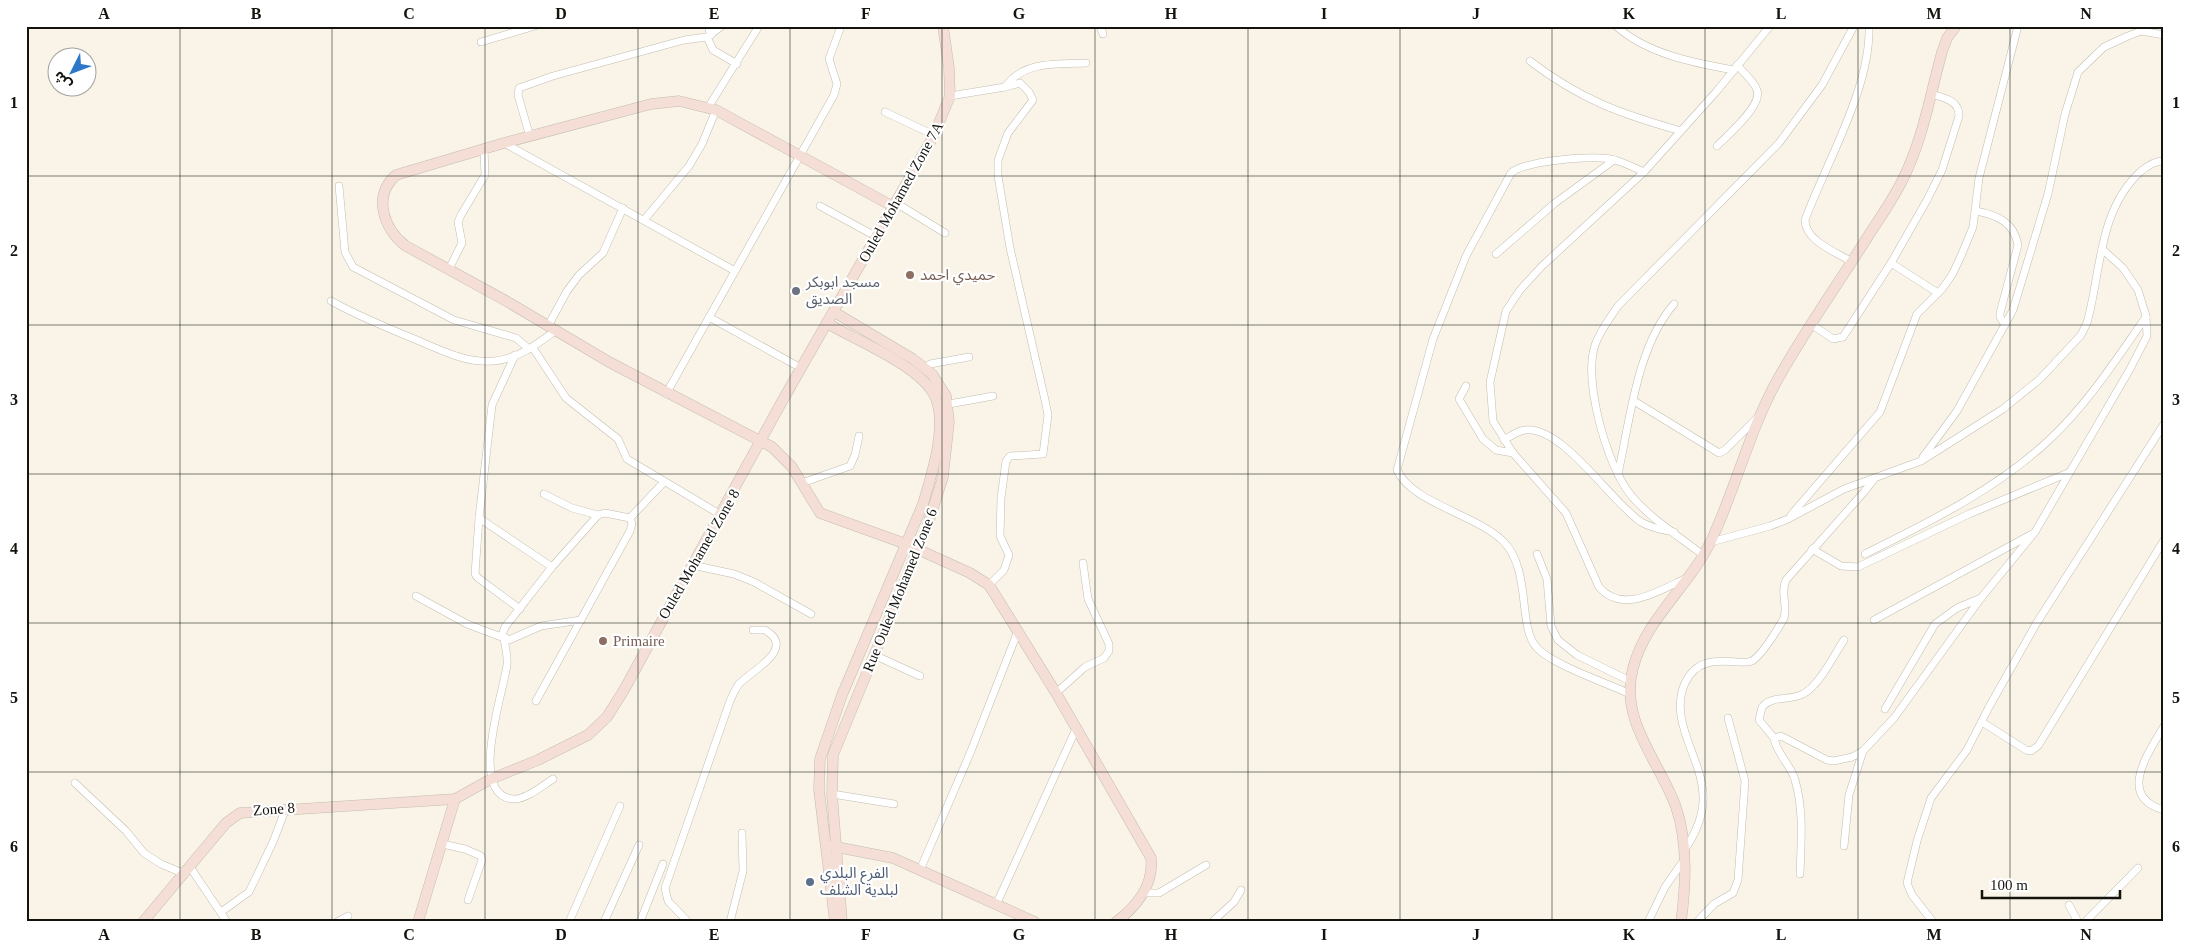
<svg xmlns="http://www.w3.org/2000/svg" width="2190" height="948" font-family="'Times New Roman','Noto Sans Arabic',serif">
<rect width="100%" height="100%" fill="#f9f4e7"/>
<g fill="none" stroke-linecap="round" stroke-linejoin="round">
<defs>
<g id="street">
<path d="M708,26L711,35"/>
<path d="M1100,26L1103,34"/>
<path d="M1616,26C1647,54 1694,63 1734,70"/>
<path d="M707,37L713,50L737,64"/>
<path d="M481,42L535,26"/>
<path d="M1530,61C1581,100 1621,114 1681,131"/>
<path d="M950,96L1005,87C1023,61 1057,64 1086,63"/>
<path d="M709,106L759,26"/>
<path d="M885,112L934,135"/>
<path d="M530,137L518,95L519,88L553,76L684,40L707,37L722,26"/>
<path d="M504,143L735,271"/>
<path d="M1717,146C1728,135 1763,105 1757,90C1754,81 1743,72 1737,65"/>
<path d="M339,186L345,252L353,267L454,320L516,338L529,349"/>
<path d="M896,203L945,233"/>
<path d="M820,206L877,237"/>
<path d="M1976,211C1997,215 2014,222 2018,245L2000,313V317L2005,325"/>
<path d="M644,220L689,166L702,144L716,110"/>
<path d="M1496,254L1555,203L1614,160"/>
<path d="M1852,262C1836,252 1805,241 1805,220C1826,163 1871,88 1869,26"/>
<path d="M1891,263L1938,293"/>
<path d="M449,269L462,243L458,222L461,215L485,175L484,149"/>
<path d="M331,301C356,315 381,325 407,336C435,347 464,364 494,361C518,359 537,344 555,331"/>
<path d="M709,317L801,368"/>
<path d="M1811,324L1833,339L1843,337L1891,263L1927,200L1942,170L1959,116C1959,100 1944,98 1931,94"/>
<path d="M548,326L567,291L579,275L603,253L623,208"/>
<path d="M533,348L566,398L618,439L627,459L721,515"/>
<path d="M515,355L492,405L479,518L552,567L505,627L502,635L509,640L541,626L581,620"/>
<path d="M925,368L930,364L969,357"/>
<path d="M1466,386L1459,399L1483,439L1496,450L1513,453"/>
<path d="M666,394L834,95L837,84L829,59L841,26"/>
<path d="M1634,401L1719,453L1725,450L1757,418"/>
<path d="M949,404L993,396"/>
<path d="M1504,440C1511,436 1517,431 1525,430C1563,426 1610,501 1641,522C1651,528 1662,530 1674,532"/>
<path d="M1923,457L1957,411L2013,310L2048,194L2065,114L2078,72L2104,47L2128,36L2141,31L2164,35"/>
<path d="M1618,474C1630,420 1637,346 1674,304"/>
<path d="M802,483L850,466L855,455L859,436"/>
<path d="M544,494L572,508L598,515"/>
<path d="M1791,515L1880,412L1917,314L1942,289L1952,275L1961,256L1973,227L1979,178L2018,26"/>
<path d="M479,518L475,574L478,578L520,609"/>
<path d="M1711,542L1770,526L1788,519L1844,489L1921,461L2003,409L2040,379L2081,335L2087,323C2101,273 2098,211 2140,172C2147,166 2155,160 2164,161"/>
<path d="M1812,549L1841,566L1858,567L1969,514L2068,473"/>
<path d="M1537,554L1547,579L1551,626L1558,640L1577,655L1630,681"/>
<path d="M1865,554C1929,522 1997,489 2049,440C2087,405 2117,358 2146,317"/>
<path d="M1703,555C1680,537 1648,517 1630,494C1607,465 1583,381 1595,345C1600,331 1609,319 1618,306L1779,143L1822,85L1854,26"/>
<path d="M692,565L734,574L754,582L811,614"/>
<path d="M552,567L598,515L605,513L630,518L664,482"/>
<path d="M1687,578C1660,590 1623,615 1599,587L1566,513L1513,453L1493,421L1490,382L1506,311L1520,290L1542,266L1644,172L1716,92L1770,26"/>
<path d="M989,585L1004,570L1009,555L1000,536L1001,498L1006,461L1010,456L1043,454L1048,415L1045,400L1010,248L998,176V160L1008,133L1033,100L1029,92L1020,83L1005,87"/>
<path d="M416,596L467,624L504,638C505,647 508,656 507,665C504,690 466,799 515,799C527,799 543,785 553,779"/>
<path d="M1874,620L2032,534"/>
<path d="M874,655L920,676"/>
<path d="M1056,693L1085,667L1104,658L1109,651V644L1088,599L1083,563"/>
<path d="M1630,694C1607,683 1553,665 1537,648C1517,626 1532,570 1503,541C1475,514 1412,503 1397,470L1433,339L1466,256L1511,173C1526,160 1596,155 1615,160C1625,163 1635,168 1644,172"/>
<path d="M536,701L630,531L632,524L630,518"/>
<path d="M1885,709L1935,624L1957,608L1981,598"/>
<path d="M1982,722L2026,750L2031,751L2038,746L2164,540"/>
<path d="M2164,726C2149,752 2116,797 2164,810"/>
<path d="M1774,738L1759,720L1762,707C1772,695 1790,701 1803,694C1819,686 1834,655 1844,640"/>
<path d="M75,783L126,831L144,853L161,864L185,874"/>
<path d="M832,794L894,804"/>
<path d="M442,844L465,849L481,856L482,860L468,900"/>
<path d="M1844,846L1849,795L1863,751"/>
<path d="M1684,851C1694,836 1702,820 1703,802C1706,762 1667,723 1685,683C1696,660 1715,660 1737,662C1742,662 1747,663 1752,661C1762,655 1778,629 1784,618C1788,605 1780,593 1786,580L1864,492L1874,479"/>
<path d="M190,867L227,922"/>
<path d="M920,870L971,751L1018,631"/>
<path d="M1800,874C1801,843 1804,810 1795,780C1791,765 1776,753 1774,738L1781,736L1827,760L1834,761L1852,757L1863,751L1894,718L1981,598L2035,532L2130,369L2147,336L2146,316L2138,290L2123,268L2102,249"/>
<path d="M1143,893H1159L1206,865"/>
<path d="M996,905L1076,729"/>
<path d="M2069,905L2078,922"/>
<path d="M221,912L249,892L273,842L286,808"/>
<path d="M337,922L348,916"/>
<path d="M569,922L620,806"/>
<path d="M604,922L639,845"/>
<path d="M640,922L663,864"/>
<path d="M688,922L668,901L665,888L730,701C733,695 735,689 739,684C752,670 797,649 765,630H753"/>
<path d="M730,922L743,871L742,833"/>
<path d="M1212,922L1234,902L1241,890"/>
<path d="M1648,922L1665,887L1684,860"/>
<path d="M1697,922L1714,904L1733,893L1738,880L1745,781L1728,718"/>
<path d="M1933,922L1912,895L1907,883L1917,841L1931,798L1967,750L1989,707L2036,624L2164,424"/>
<path d="M2085,922L2138,868"/>
</g>
<g id="secondary">
<path d="M894,207L716,110L679,101L651,104L504,143L396,175C372,196 384,230 406,246L508,302L609,362L772,447L792,467L820,513L906,544L970,573L989,585L1056,693L1151,858C1154,885 1136,907 1116,922"/>
<path d="M834,312L913,359L932,374L946,396L949,422L943,477L927,527L833,755L832,794L842,922"/>
<path d="M827,323C856,341 928,368 937,402C946,432 931,476 923,504L842,695L820,759L819,790L835,922"/>
<path d="M831,846L893,858L1035,922"/>
<path d="M143,922L226,823L240,813L455,799"/>
<path d="M418,922L455,799L491,779L538,760L588,735L607,717L624,690L780,405L934,135L950,96L949,68L943,26"/>
<path d="M1681,922C1686,885 1688,842 1676,807C1659,760 1619,721 1633,668C1646,618 1689,587 1711,541C1736,488 1750,428 1779,377C1806,329 1838,284 1867,238C1879,219 1892,201 1902,181C1923,140 1930,95 1942,52L1947,38L1956,26"/>
</g>
</defs>
<!-- street casing -->
<use href="#street" stroke="#c2bdb0" stroke-width="8"/>
<!-- secondary casing -->
<use href="#secondary" stroke="#c2bdb0" stroke-width="11"/>
<!-- street -->
<use href="#street" stroke="#fff" stroke-width="7"/>
<!-- secondary -->
<use href="#secondary" stroke="#f5ded6" stroke-width="10"/>
</g>
<!-- grid -->
<path fill="none" stroke="#14130e" stroke-width="1" stroke-opacity="0.55" d="M180,26V922M332,26V922M485,26V922M638,26V922M790,26V922M942,26V922M1095,26V922M1248,26V922M1400,26V922M1552,26V922M1705,26V922M1858,26V922M2010,26V922M26,176H2164M26,325H2164M26,474H2164M26,623H2164M26,772H2164"/>
<!-- markers -->
<g fill="#8d6e63" stroke="#fff" stroke-width="2">
<circle cx="910" cy="275" r="5"/>
<circle cx="603" cy="641" r="5"/>
</g>
<circle fill="#6b7280" stroke="#fff" stroke-width="2" cx="796" cy="291" r="5"/>
<circle fill="#5c6f8a" stroke="#fff" stroke-width="2" cx="810" cy="882" r="5"/>
<g text-anchor="middle" stroke-width="4.5" stroke-linejoin="round" paint-order="stroke">
<!-- street labels -->
<g font-size="15" fill="#14130e" stroke="#fff">
<text transform="translate(901 192) rotate(-61)" y="5">Ouled Mohamed Zone 7A</text>
<text transform="translate(699 554) rotate(-60)" y="5">Ouled Mohamed Zone 8</text>
<text transform="translate(900 590) rotate(-68)" y="5">Rue Ouled Mohamed Zone 6</text>
<text transform="translate(274 809) rotate(-4)" y="5">Zone 8</text>
</g>
<!-- education labels -->
<g font-size="15" fill="#785e54" stroke="#fff" text-anchor="start">
<text x="920" y="280">حميدي احمد</text>
<text x="613" y="646">Primaire</text>
</g>
<!-- worship labels -->
<g font-size="15" fill="#5b616d" stroke="#fff" text-anchor="start">
<text x="806" y="287">مسجد ابوبكر<tspan x="806" dy="17">الصديق</tspan></text>
</g>
<!-- service labels -->
<g font-size="15" fill="#4e5e75" stroke="#fff" text-anchor="start">
<text x="820" y="878">الفرع البلدي<tspan x="820" dy="17">لبلدية الشلف</tspan></text>
</g>
</g>
<!-- border -->
<rect width="2190" height="948" fill="none" stroke="#ffffff" stroke-width="55"/>
<!-- north arrow -->
<g transform="translate(72 72) rotate(228)"><circle r="24" fill="#ffffff" stroke="#a1a19f"/>
<path d="M0-4L9 19L0 12L-9 19Z" fill="#2c77c7"/>
<text y="-8" font-size="14" font-weight="bold" text-anchor="middle" fill="#14130e">ش</text>
</g>
<!-- scale -->
<path d="M1982 890v8h138v-8" fill="none" stroke="#14130e" stroke-width="2.5"/>
<text x="1990" y="890" font-size="15" fill="#14130e" stroke="#ffffff" stroke-width="4" paint-order="stroke">100 m</text>
<rect x="28" y="28" width="2134" height="892" fill="none" stroke="#14130e" stroke-width="2"/>
<g font-size="16" text-anchor="middle" font-weight="bold" fill="#14130e">
<text x="104" y="19">A</text>
<text x="256" y="19">B</text>
<text x="409" y="19">C</text>
<text x="561" y="19">D</text>
<text x="714" y="19">E</text>
<text x="866" y="19">F</text>
<text x="1019" y="19">G</text>
<text x="1171" y="19">H</text>
<text x="1324" y="19">I</text>
<text x="1476" y="19">J</text>
<text x="1629" y="19">K</text>
<text x="1781" y="19">L</text>
<text x="1934" y="19">M</text>
<text x="2086" y="19">N</text>
<text x="14" y="108">1</text>
<text x="2176" y="108">1</text>
<text x="14" y="256">2</text>
<text x="2176" y="256">2</text>
<text x="14" y="405">3</text>
<text x="2176" y="405">3</text>
<text x="14" y="554">4</text>
<text x="2176" y="554">4</text>
<text x="14" y="703">5</text>
<text x="2176" y="703">5</text>
<text x="14" y="852">6</text>
<text x="2176" y="852">6</text>
<text x="104" y="940">A</text>
<text x="256" y="940">B</text>
<text x="409" y="940">C</text>
<text x="561" y="940">D</text>
<text x="714" y="940">E</text>
<text x="866" y="940">F</text>
<text x="1019" y="940">G</text>
<text x="1171" y="940">H</text>
<text x="1324" y="940">I</text>
<text x="1476" y="940">J</text>
<text x="1629" y="940">K</text>
<text x="1781" y="940">L</text>
<text x="1934" y="940">M</text>
<text x="2086" y="940">N</text>
</g>
</svg>
